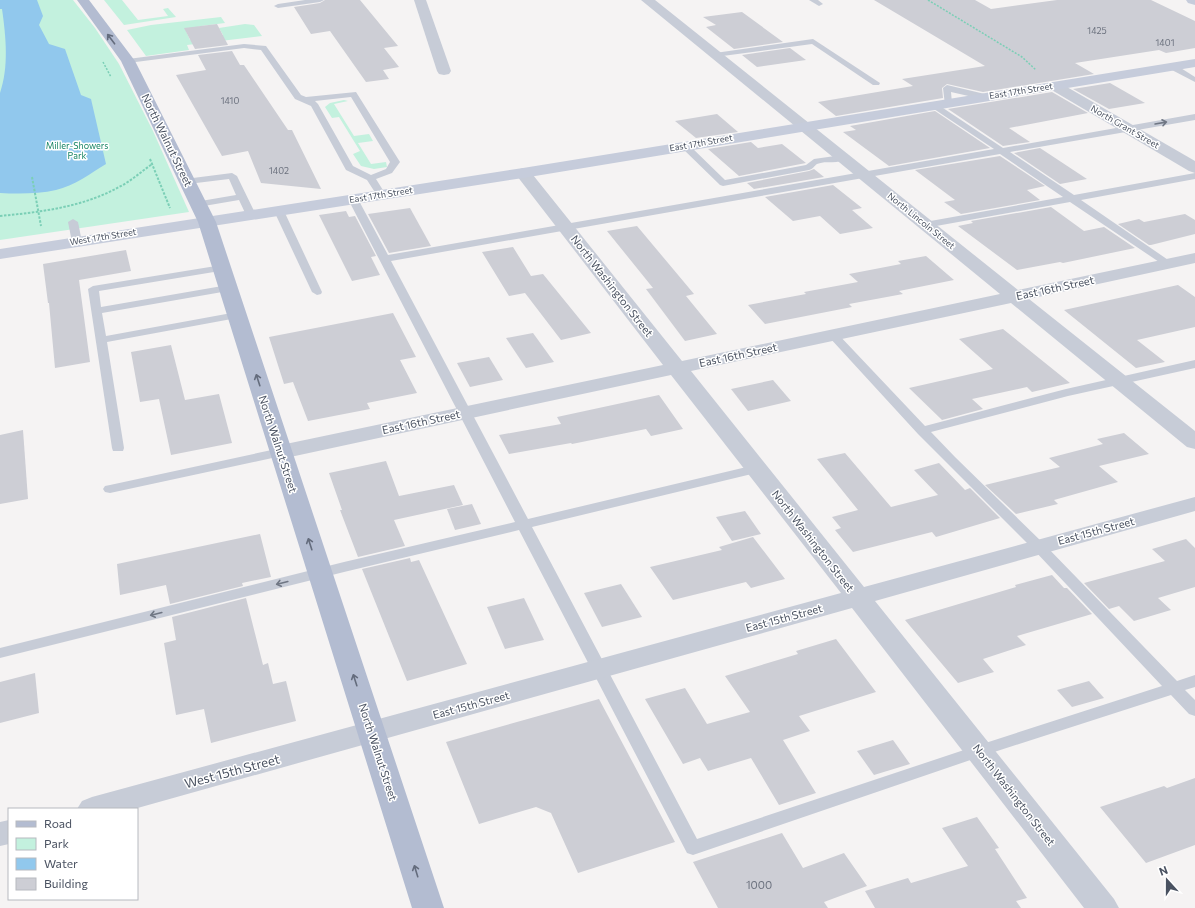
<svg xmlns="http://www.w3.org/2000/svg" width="1195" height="908" font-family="Commissioner,sans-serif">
<rect width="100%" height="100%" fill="#f5f3f3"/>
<!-- green -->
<g fill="#c3f1de">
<path d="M0,0H73L95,28L119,64L153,131L189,212L0,240Z"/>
<path d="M104,0H122L138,20L168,16L163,9L168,8L176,17L124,25Z"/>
<path d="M221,17L225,23L201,26L186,31L190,40L223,35L219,28L245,24L254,25L262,36L187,45L189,50L146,56L127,30L151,25Z"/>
<path d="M344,100L348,101L334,104L354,136L369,134L373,141L358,143L371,164L386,162L387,167L374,169L361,166L353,154L360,151L339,117L332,118L325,107L330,103Z"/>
</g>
<!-- water -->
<path fill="#91c8ed" d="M0,0H37L43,16L39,25L49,44L65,49L81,95L91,99L106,164C91,173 74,186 56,190C39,194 18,194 0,193V93C9,67 6,37 2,9H0Z"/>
<!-- building -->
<g fill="#cdced5">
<path d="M325,0H360L398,46L384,48L399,67L383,70L389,79L366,82L330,31L311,34L294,7L320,3Z"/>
<path d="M874,0H975L991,9L1057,0H1151L1195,21V48L1166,53L1159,50L1075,63L1094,74L983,92L947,84L942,88L943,98L836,116L818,102L913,86L902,79L985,66Z"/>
<path d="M742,12L783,42L734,49L706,27L716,25L703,17Z"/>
<path d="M217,24L228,45L195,49L184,28Z"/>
<path d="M790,48L806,60L757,67L742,55Z"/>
<path d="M232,51L240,65H244L288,130H292L321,189L261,183L248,151L222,156L176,75L206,70L198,55Z"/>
<path d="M1110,83L1145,103L1109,109L1073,89Z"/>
<path d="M1052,92L1088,113L1009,128L1030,142L1003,146L948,109Z"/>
<path d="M935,111L990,148L889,166L843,132L856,130L850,126Z"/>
<path d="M717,114L738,132L696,138L675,121Z"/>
<path d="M751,142L758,148L782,144L806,163L739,176L708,149Z"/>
<path d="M1040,148L1087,179L1060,184L1014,153Z"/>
<path d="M1000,156L1045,186L1027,190L1040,200L961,214L944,202L955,200L915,170Z"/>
<path d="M814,169L824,177L754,189L747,183L809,171Z"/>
<path d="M833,185L862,208L852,210L873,228L840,234L820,216L793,221L765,197Z"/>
<path d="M1051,207L1084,231L1104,227L1135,248L1063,263L1060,262L1017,270L958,226L973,223L971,221Z"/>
<path d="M410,208L431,246L389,253L368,214Z"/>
<path d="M346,211L349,217L355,216L376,256L371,257L380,275L352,281L319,215Z"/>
<path d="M1185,214L1195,220V234L1151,245H1149L1118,224L1139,219L1144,222Z"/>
<path d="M637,226L694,294L686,296L717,334L685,341L646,289L653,288L607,231Z"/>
<path d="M513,247L531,276L543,274L591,333L561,340L525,293L509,296L482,252Z"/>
<path d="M126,250L131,271L79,280L90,362L55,368L49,303H48L43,264Z"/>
<path d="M926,256L954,280L899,291L903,294L849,304L852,307L765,324L748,305L806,294L804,292L858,282L849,274L901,264L898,261Z"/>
<path d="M1178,285L1195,297V327L1137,340L1165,362L1136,368L1064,310Z"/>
<path d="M393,313L416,357L400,360L417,393L367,403L370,409L308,421L293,382L284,384L269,337Z"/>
<path d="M1003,329L1070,383L1032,392L1027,387L972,399L983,409L942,420L909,388L993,369L959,339Z"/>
<path d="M533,333L554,362L526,368L506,338Z"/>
<path d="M171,345L185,400L219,394L232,443L171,455L159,399L140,402L131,352Z"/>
<path d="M489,357L503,380L470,387L457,363Z"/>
<path d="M773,380L791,401L748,411L731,389Z"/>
<path d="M659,395L683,429L651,436L646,429L572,444L571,443L509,454L499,435L561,424L557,417Z"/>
<path d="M23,430L28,499L0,504V435Z"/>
<path d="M1124,433L1149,454L1099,466L1118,482L1054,500L1058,504L1016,514L985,485L1060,467L1049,458L1103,444L1097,439Z"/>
<path d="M845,453L891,507L938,495L914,470L939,463L965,490L970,488L1000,518L936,537L932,532L853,552L835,530L841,528L832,517L858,510L817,459Z"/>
<path d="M386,461L399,496L454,485L463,505L394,520L405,546L358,557L340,510H342L329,473Z"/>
<path d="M472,504L481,524L455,530L447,509Z"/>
<path d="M745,511L761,534L732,541L716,517Z"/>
<path d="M260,534L271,577L242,583L243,586L170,604L166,585L120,595L117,564Z"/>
<path d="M753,537L785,579L751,588L746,582L673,600L650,567L722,550L719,547Z"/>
<path d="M1186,539L1195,548V587L1158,598L1171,610L1134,621L1119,606L1109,609L1084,583L1165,561L1152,549Z"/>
<path d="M410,558L411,562L419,560L467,664L407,681L362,569Z"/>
<path d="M1052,575L1064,588H1067L1092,614L1017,636L1026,645L983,659L994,672L958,683L905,620L1016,587L1015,585Z"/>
<path d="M621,584L642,617L602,627L584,593Z"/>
<path d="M246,598L263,665L268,663L273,684L286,681L296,721L211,743L204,709L176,715L164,643L176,640L172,617Z"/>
<path d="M524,598L544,640L505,649L487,607Z"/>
<path d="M836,639L876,692L799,716L810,731L783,740L816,793L779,805L751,758L708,771L700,758L683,764L645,699L685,688L707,724L750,712L725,676L798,654L796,651Z"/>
<path d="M35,673L39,713L0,723V682Z"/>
<path d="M1089,681L1104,698L1072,707L1057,690Z"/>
<path d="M599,699L675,842L578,873L551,813L536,807L479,824L446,742Z"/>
<path d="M893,740L910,764L874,775L857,751Z"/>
<path d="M1195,778V845L1146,863L1100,807L1164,786L1167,788Z"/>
<path d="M977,817L999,848L995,849L1027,898L1016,901L1021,908H875L865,891L908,878L911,883L968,866L942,828Z"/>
<path d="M782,833L803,868L844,853L867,886L824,902L828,908H718L693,862Z"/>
</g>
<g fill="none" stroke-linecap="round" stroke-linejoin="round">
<!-- path-far1 -->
<g stroke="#7bcfb6" stroke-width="1.5" stroke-dasharray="2 1.5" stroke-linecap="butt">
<path d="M928,0L1022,57L1036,70"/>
<path d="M103,62L111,77"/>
</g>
<!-- path -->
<g stroke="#7bcfb6" stroke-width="2" stroke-dasharray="2.5 1.5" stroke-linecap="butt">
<path d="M150,159L170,208"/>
<path d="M32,177L41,226"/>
<path d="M0,216C41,212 83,207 119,187C131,181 141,172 152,164"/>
</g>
<!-- lane -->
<g fill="#c7ccd7" fill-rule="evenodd">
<path d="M305,0H324L320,2L278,8L274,6L278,4Z"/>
<path d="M809,0H818L823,4L819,6Z"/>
<path d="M813,39L880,83L879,85H873L812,44L715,57L711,55L715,53Z"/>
<path d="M244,44L266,46L301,95L306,97L356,92L400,162L392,173L376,179L386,195L384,197H378L367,180L346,170L311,106L295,99L261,50L244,48L128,63L124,61L128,59ZM351,97L390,162L386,169L371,175L353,166L318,104L315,101Z"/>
<path d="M1170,65H1176L1195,77V82L1170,69Z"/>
<path d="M947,85L989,95L990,97L986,100L951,92L952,103L948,106L945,105L943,88Z"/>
<path d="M934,102L1003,148L1195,114V120L1010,152L1074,195L1195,173V179L1081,200L1174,264L1169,267L1165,266L1070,202L925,228L921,227L920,225L925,222L1063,197L1000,154L391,261L528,519L755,465L760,466L762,469L760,472L532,527L697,839L973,747L1162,686L1034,550L918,434L829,337L827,335L829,333H837L925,426L1066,389L1195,360V368L1068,396L931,432L955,457L1044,544L1177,681L1195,675V687L1185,690L1195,700V716L1189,714L1171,695L985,755L693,855L687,853L519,530L344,572L0,658V648L344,562L515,522L348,199L350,197L353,196L358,199L388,255L994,149L931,107L930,105L931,103Z"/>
<path d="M685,143L688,144L725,180L806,165L814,159L842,155L847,158C839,165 826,160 817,164C814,166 813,169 809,170L723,186L720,185L682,148L680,146L682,144Z"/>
<path d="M232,173L237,176L256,215L255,217H247L239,200L198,207L195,206L193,204L195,202L236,195L229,179L188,184L185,183L183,181L185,179Z"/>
<path d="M279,208L284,211L322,292L321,294L317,295L312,292L274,211Z"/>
<path d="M73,219L78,222L82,242L77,245L72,242L68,222Z"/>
<path d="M222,265L226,266L227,268L226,270L99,291L101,307L228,285L233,288L228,291L102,313L106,336L237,312L243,315L237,318L107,342L124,448L123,451H113L112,448L88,289L93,286Z"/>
<path d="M281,448L286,449L287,452L286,455L110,493L105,492L103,489L105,486L110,485Z"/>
</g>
<!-- street -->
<g fill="#c7ccd7" fill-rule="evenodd">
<path d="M414,0H426L451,71L449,74L444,75L439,74L437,71Z"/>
<path d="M641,0H655L1018,290L1195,253V263L1029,299L1195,431V449L1187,447L1011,303L691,371L864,587L1195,497V511L875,601L1114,899L1119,908H1084L852,608L134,809H77L82,801L92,797L841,593L671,375L281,459L273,457L270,452L273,447L281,445L663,365L517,176L515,173L517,170L523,168L529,170L682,361L1000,294Z"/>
<path d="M1055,82L1060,83L1195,161V173L1189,171L1050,89L1048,86L1050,83Z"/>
<path d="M9,820V844L0,846V822Z"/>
</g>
<!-- secondary -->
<g fill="#c6ccdb" fill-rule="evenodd">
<path d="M1186,0H1195V5L1188,3Z"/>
<path d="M1195,59V67L523,178L0,259V249L523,168Z"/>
</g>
<!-- primary -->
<path fill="#b3bcd1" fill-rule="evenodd" d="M77,0H89L135,61L216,222L444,908H412L198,222L121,61Z"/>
</g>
<!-- one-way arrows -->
<defs><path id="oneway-shaft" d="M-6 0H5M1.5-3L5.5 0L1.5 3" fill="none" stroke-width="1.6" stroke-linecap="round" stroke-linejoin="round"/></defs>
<g stroke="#646c7d">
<use href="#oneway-shaft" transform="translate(111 39) rotate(-127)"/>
<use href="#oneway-shaft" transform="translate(258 380) rotate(-108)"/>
<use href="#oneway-shaft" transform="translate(310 544) rotate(-108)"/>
<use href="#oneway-shaft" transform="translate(355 680) rotate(-108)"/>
<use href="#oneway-shaft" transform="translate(416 871) rotate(-107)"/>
</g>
<g stroke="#707784">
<use href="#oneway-shaft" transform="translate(1161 123) rotate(-10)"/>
<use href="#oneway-shaft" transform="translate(282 583) rotate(166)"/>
<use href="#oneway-shaft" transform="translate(156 614) rotate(166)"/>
</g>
<g text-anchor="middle" stroke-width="3" stroke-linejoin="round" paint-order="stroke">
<!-- number labels -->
<g font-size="9" fill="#6b717e">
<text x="1097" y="34">1425</text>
<text x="1165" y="46">1401</text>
<text x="230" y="104">1410</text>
<text x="279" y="174">1402</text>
</g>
<!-- far-street labels -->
<g font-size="9" fill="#4a5261" stroke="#fff">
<text transform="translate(1021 91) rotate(-9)" y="3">East 17th Street</text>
<text transform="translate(1125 127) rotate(30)" y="3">North Grant Street</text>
<text transform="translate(701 143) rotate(-10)" y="3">East 17th Street</text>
<text transform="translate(381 195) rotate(-9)" y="3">East 17th Street</text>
<text transform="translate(921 221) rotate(39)" y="3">North Lincoln Street</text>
<text transform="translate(103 237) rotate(-9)" y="3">West 17th Street</text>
</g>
<!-- far-park labels -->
<g font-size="9" fill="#188564" stroke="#fff">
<text x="77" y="149">Miller-Showers<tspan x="77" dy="10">Park</tspan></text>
</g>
<!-- street labels -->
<g font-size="11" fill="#4a5261" stroke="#fff">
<text transform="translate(167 140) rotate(64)" y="4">North Walnut Street</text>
<text transform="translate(612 286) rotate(52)" y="4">North Washington Street</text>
<text transform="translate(1055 288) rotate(-12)" y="4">East 16th Street</text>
<text transform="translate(738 355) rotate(-12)" y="4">East 16th Street</text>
<text transform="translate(421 422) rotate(-12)" y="4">East 16th Street</text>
<text transform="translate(278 444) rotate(72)" y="4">North Walnut Street</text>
<text transform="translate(1096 531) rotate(-15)" y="4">East 15th Street</text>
<text transform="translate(813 541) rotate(52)" y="4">North Washington Street</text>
<text transform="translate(784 618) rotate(-15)" y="4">East 15th Street</text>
<text transform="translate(471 705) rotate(-15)" y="4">East 15th Street</text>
<text transform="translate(378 752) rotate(72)" y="4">North Walnut Street</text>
<text transform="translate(1014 795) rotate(52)" y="4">North Washington Street</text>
</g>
<!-- near-number labels -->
<g font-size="11" fill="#6b717e">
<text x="759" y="889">1000</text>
</g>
<!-- near-street labels -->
<g font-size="13" fill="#4a5261" stroke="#fff">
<text transform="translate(232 771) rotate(-15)" y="5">West 15th Street</text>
</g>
</g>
<!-- legend -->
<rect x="8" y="808" width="130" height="92" fill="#ffffff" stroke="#b7bac0"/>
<rect x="16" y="821" width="20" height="6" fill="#b3bcd1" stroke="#b7bac0"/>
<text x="44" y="828" font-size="12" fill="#4a5261">Road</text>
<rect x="16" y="838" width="20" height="12" fill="#c3f1de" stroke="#b7bac0"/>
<text x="44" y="848" font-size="12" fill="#4a5261">Park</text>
<rect x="16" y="858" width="20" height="12" fill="#91c8ed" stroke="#b7bac0"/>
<text x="44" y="868" font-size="12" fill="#4a5261">Water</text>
<rect x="16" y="878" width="20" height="12" fill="#cdced5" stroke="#b7bac0"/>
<text x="44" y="888" font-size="12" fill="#4a5261">Building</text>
<!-- north arrow -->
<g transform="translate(1167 880) rotate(339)" stroke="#ffffff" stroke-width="3" paint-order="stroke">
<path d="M0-3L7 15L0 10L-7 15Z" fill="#4a5261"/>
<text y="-6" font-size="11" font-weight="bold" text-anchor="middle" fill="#4a5261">N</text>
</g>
</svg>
